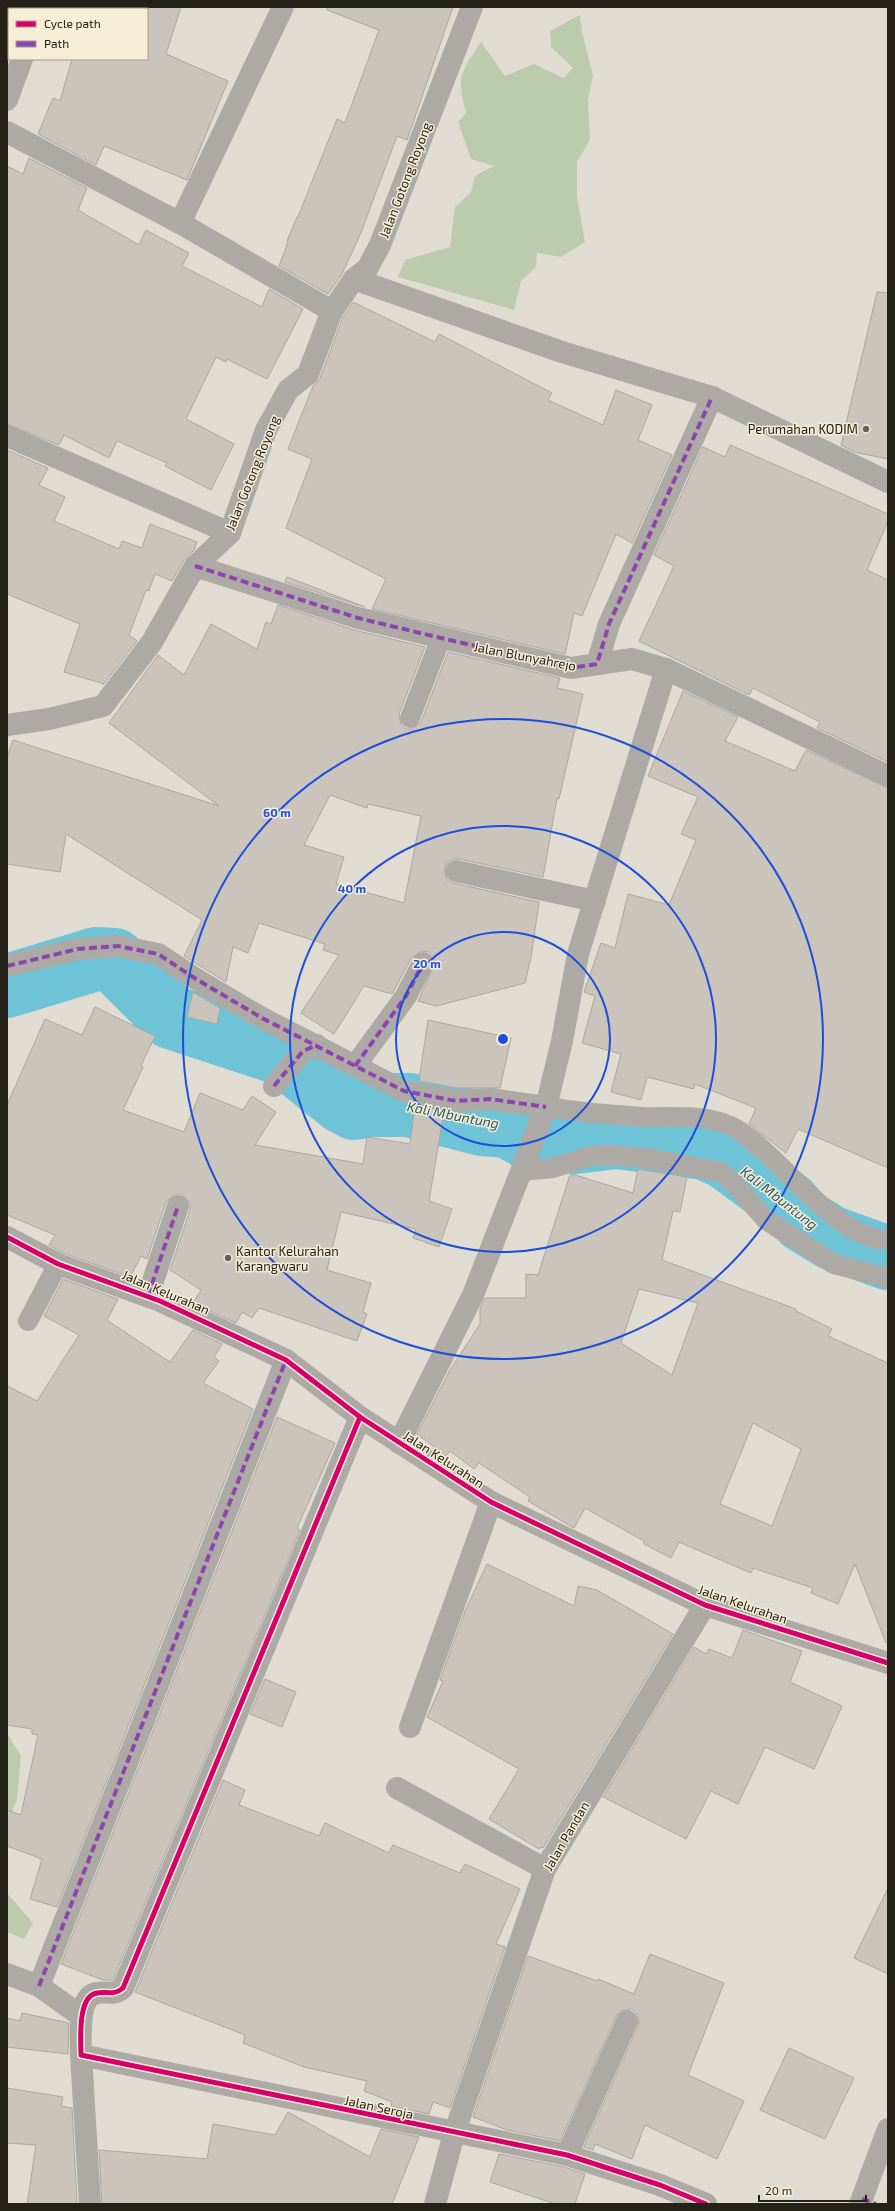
<svg xmlns="http://www.w3.org/2000/svg" width="895" height="2211" font-family="'Exo 2',sans-serif">
<rect width="100%" height="100%" fill="#e1dcd1"/>
<!-- green -->
<g fill="#bccbad">
<path d="M580,15L582,32L593,76L588,100L590,140L577,162V197L585,242L561,257L537,253L536,267L521,281L514,310L398,277L405,260L450,247L455,207L471,192L475,176L494,166L471,159L458,122L466,113C456,75 461,74 481,42L505,76L534,64L563,78L573,68L551,47L550,31Z"/>
<path d="M7,1733L21,1756L17,1800L11,1814L7,1815Z"/>
<path d="M7,1893L33,1923L24,1939L7,1932Z"/>
</g>
<g fill="none" stroke-linecap="round" stroke-linejoin="round">
<!-- river -->
<path stroke="#6ec3d7" stroke-width="64" d="M7,986L96,959L114,960L171,1017L283,1054L343,1102L354,1108L372,1105H409L482,1124L508,1126L529,1138L575,1142L616,1137L705,1148L725,1157L788,1203L804,1221L832,1238L888,1258"/>
</g>
<!-- building -->
<g fill="#cac4bc" stroke="#aca79e" fill-rule="evenodd">
<path d="M82,7H181L166,54L228,81L187,180L104,146L96,165L38,134L53,98L60,101L72,59H147V9H81Z"/>
<path d="M327,7H453L407,140L397,136L360,235L342,274L328,294L279,266L288,242L287,241L297,217H298L337,119L345,123L379,30L327,10Z"/>
<path d="M29,158L87,188L78,210L139,245L146,230L189,253L182,266L262,307L269,289L303,309L267,379L227,359L226,362L216,357L186,419L234,444L211,490L165,466L167,463L117,441L109,458L64,435L59,445L7,424V166L23,174Z"/>
<path d="M877,292L888,293V459L854,452L841,445Z"/>
<path d="M353,302L435,342L439,334L552,393L548,400L603,425L616,390L652,405L638,440L672,455L632,543L616,534L582,616L574,613L565,654L372,609L386,579L286,528L312,459L288,449L313,386L320,378L343,317Z"/>
<path d="M730,445L888,514V521L867,570L888,580V762L817,728L820,722L753,688L749,695L639,641L674,566L654,555L703,447L725,457Z"/>
<path d="M7,450L48,468L39,485L65,497L54,521L119,549L122,541L142,548L150,524L197,542L194,550L184,560L172,581L155,574L149,591L146,590L129,635L137,641L104,684L64,672L80,624L7,594Z"/>
<path d="M287,577L365,607L285,582Z"/>
<path d="M278,605L354,630L425,647L399,714L401,725L406,729H412L421,722L448,652L560,678L557,688L583,694L559,799L557,798L543,877L459,859H453L447,862L444,869L447,880L453,883L539,902L531,957L525,983L436,1006L418,1001L435,963L434,957L429,952L422,951L412,957L392,994L364,986L334,1034L301,1013L339,955L323,950L325,944L259,923L248,953L233,947L226,982L184,956L202,920L66,834L60,872L7,864V757L13,740L219,806L109,723L158,655L184,675L211,624L257,649L266,622L271,624ZM330,795L367,808L368,804L421,816L404,903L336,884L344,857L304,845Z"/>
<path d="M683,691L738,717L725,741L795,771L806,750L888,788V1168L798,1129L786,1153L749,1124L756,1108L695,1084L694,1089L647,1077L641,1100L611,1092L621,1054L582,1043L595,996L584,992L601,943L615,948L628,894L669,905L696,840L681,834L698,797L648,776Z"/>
<path d="M193,992L220,1008L217,1024L187,1017Z"/>
<path d="M95,1007L155,1036L141,1066L143,1067L123,1110L184,1132L200,1093L243,1110L252,1096L276,1112L255,1145L363,1164L367,1137L410,1144L415,1106L444,1111L429,1201L452,1209L439,1247L413,1238L416,1229L341,1212L327,1270L371,1283L363,1312L367,1314L357,1341L259,1308L252,1318L242,1312L236,1323L193,1303L201,1290L170,1270L190,1210V1203L182,1194H175L166,1202L147,1259L141,1256L130,1277L63,1253L49,1245L55,1235L7,1215V1105L45,1019L82,1035Z"/>
<path d="M428,1020L511,1038L500,1088H457L419,1081Z"/>
<path d="M638,1169L687,1177L680,1212L673,1211L662,1260L796,1309V1311L832,1329L828,1336L888,1363V1642L886,1643L855,1564L838,1604L811,1593L813,1588L753,1568L751,1573L679,1542L671,1558L644,1544V1541L585,1508L574,1528L528,1501L530,1497L479,1463L474,1469L450,1451L446,1456L417,1434L450,1370L480,1324V1308L485,1298H526V1274L538,1275L570,1175L572,1174L633,1193ZM639,1289L698,1303L672,1375L621,1343ZM753,1423L801,1449L772,1526L720,1504Z"/>
<path d="M63,1279L118,1299L107,1320L170,1362L193,1330L222,1344L214,1357L219,1361L203,1383L253,1409L57,1907L30,1899L42,1859L7,1846V1810L21,1815L38,1735L32,1734V1729L7,1725V1386L37,1401L79,1335L44,1316Z"/>
<path d="M277,1417L335,1443L297,1528L300,1530L113,1980H103L61,1964Z"/>
<path d="M487,1564L574,1606L578,1586L597,1590L673,1634L543,1848L540,1847L539,1849L489,1819L519,1769L427,1717L443,1681L440,1680L465,1611Z"/>
<path d="M743,1630L802,1651L790,1682L842,1706L814,1769L765,1747L738,1804L711,1791L686,1839L603,1797L694,1647L706,1654L709,1649L732,1658Z"/>
<path d="M265,1679L296,1692L282,1727L250,1714Z"/>
<path d="M223,1780L245,1790L239,1805L319,1836L325,1823L389,1853L393,1845L460,1873L465,1864L520,1889L496,1944L505,1947L450,2108L433,2102L429,2114L391,2106L392,2102L364,2091L367,2081L304,2067L243,2043L245,2035L135,1992Z"/>
<path d="M888,1888V1974L854,1958Z"/>
<path d="M650,1954L724,1983L688,2075L744,2101L717,2159L645,2125L632,2159L595,2144L593,2150L584,2147L638,2026L639,2020L637,2014L632,2009L620,2011L616,2016L560,2141L507,2130L473,2117L528,1956L597,1981L598,1979L634,1994Z"/>
<path d="M22,2013L69,2023L68,2054L7,2047V2018L20,2021Z"/>
<path d="M789,2048L854,2078L825,2139L760,2110Z"/>
<path d="M7,2088L63,2097L61,2106L72,2108L77,2204H27L36,2145L7,2143Z"/>
<path d="M288,2112L370,2157L381,2129L419,2137L392,2204H102L99,2150L207,2159L213,2124L275,2135Z"/>
<path d="M499,2154L564,2167L585,2174L575,2204H555L490,2182Z"/>
</g>
<g fill="none" stroke-linecap="round" stroke-linejoin="round">
<!-- lane -->
<g stroke="#adaaa6" stroke-width="20">
<path d="M410,718L441,638"/>
<path d="M546,1107C578,1112 610,1115 643,1117C674,1118 711,1113 738,1130C781,1157 836,1240 888,1240"/>
<path d="M522,1171L553,1168L590,1156L610,1155L646,1158L721,1172L732,1181L766,1220L834,1264L888,1278"/>
<path d="M28,1321L58,1264"/>
</g>
<!-- street -->
<g stroke="#adaaa6" stroke-width="22">
<path d="M40,9L41,7"/>
<path d="M7,100L22,59"/>
<path d="M7,132L180,223L332,311"/>
<path d="M180,223L283,7"/>
<path d="M354,279L562,352L712,397L888,482"/>
<path d="M7,436L230,533"/>
<path d="M195,566L358,618L571,668L632,659L666,669L888,776"/>
<path d="M597,664L609,624L712,397"/>
<path d="M7,725L49,719L103,706L152,642L195,566L230,533L266,430L288,390L308,374L332,311L354,279L367,269L380,245L472,7"/>
<path d="M456,871L595,901"/>
<path d="M7,966L78,949L118,946L158,954L196,979L262,1018L404,1091L456,1101L490,1099L546,1107"/>
<path d="M355,1066L406,996L423,963"/>
<path d="M274,1086L303,1051L317,1045"/>
<path d="M7,1237L58,1264L160,1301L286,1360L360,1417L491,1502L705,1605L888,1663"/>
<path d="M148,1296L178,1206"/>
<path d="M360,1417L123,1988C114,1996 107,1991 97,1993C77,1996 81,2041 81,2055L567,2155L660,2185L706,2204"/>
<path d="M399,1443L473,1295L546,1107L562,1041L578,954L666,669"/>
<path d="M410,1727L491,1502"/>
<path d="M397,1788L545,1869"/>
<path d="M7,1974L39,1986L81,2016"/>
<path d="M39,1986L286,1360"/>
<path d="M81,2055L90,2204"/>
<path d="M567,2155L627,2021"/>
<path d="M435,2204L454,2134L545,1869L705,1605"/>
<path d="M860,2204L888,2129"/>
</g>
<!-- quiet -->
<g stroke="#8e44ad" stroke-width="4" stroke-dasharray="8 4" stroke-linecap="butt">
<path d="M195,566L358,618L441,638L571,668L597,664L609,624L712,397"/>
<path d="M7,966L78,949L118,946L158,954L196,979L262,1018L404,1091L456,1101L490,1099L546,1107"/>
<path d="M355,1066L406,996L423,963"/>
<path d="M274,1086L303,1051L317,1045"/>
<path d="M148,1296L178,1206"/>
<path d="M39,1986L286,1360"/>
<path d="M862,2199L876,2204"/>
</g>
<defs>
<g id="cycleway">
<path d="M7,1237L58,1264L160,1301L286,1360L360,1417L491,1502L705,1605L888,1663"/>
<path d="M360,1417L123,1988C114,1996 107,1991 97,1993C77,1996 81,2041 81,2055L567,2155L660,2185L706,2204"/>
</g>
</defs>
<!-- cycleway casing -->
<use href="#cycleway" stroke="#f6edd7" stroke-width="8"/>
<!-- cycleway -->
<use href="#cycleway" stroke="#d6006c" stroke-width="5"/>
</g>
<!-- distance rings -->
<g fill="none" stroke="#1d4ed8" stroke-width="2">
<circle cx="503" cy="1039" r="107"/>
<circle cx="503" cy="1039" r="213"/>
<circle cx="503" cy="1039" r="320"/>
</g>
<!-- markers -->
<g fill="#666259" stroke="#f6edd7" stroke-width="1.5">
<circle cx="866" cy="429" r="4"/>
<circle cx="228" cy="1258" r="4"/>
</g>
<g text-anchor="middle" stroke-width="3" stroke-linejoin="round" paint-order="stroke">
<!-- street labels -->
<g font-size="13" fill="#242119" stroke="#f6edd7">
<text transform="translate(405 180) rotate(-69)" y="5">Jalan Gotong Royong</text>
<text transform="translate(252 473) rotate(-68)" y="5">Jalan Gotong Royong</text>
<text transform="translate(525 656) rotate(11)" y="5">Jalan Blunyahrejo</text>
<text transform="translate(166 1292) rotate(23)" y="5">Jalan Kelurahan</text>
<text transform="translate(444 1459) rotate(33)" y="5">Jalan Kelurahan</text>
<text transform="translate(743 1604) rotate(19)" y="5">Jalan Kelurahan</text>
<text transform="translate(566 1836) rotate(-60)" y="5">Jalan Pandan</text>
<text transform="translate(379 2107) rotate(12)" y="5">Jalan Seroja</text>
</g>
<!-- poi labels -->
<g font-size="13" fill="#242119" stroke="#f6edd7" text-anchor="end">
<text x="858" y="434">Perumahan KODIM</text>
<text x="236" y="1256" text-anchor="start">Kantor Kelurahan<tspan x="236" dy="15">Karangwaru</tspan></text>
</g>
<!-- water labels -->
<g font-size="14" font-style="italic" fill="#255766" stroke="#f6edd7">
<text transform="translate(453 1115) rotate(11)" y="5">Kali Mbuntung</text>
<text transform="translate(779 1198) rotate(38)" y="5">Kali Mbuntung</text>
</g>
</g>
<circle cx="503" cy="1039" r="6" fill="#1d4ed8" stroke="#f6edd7" stroke-width="2"/>
<g font-size="12" text-anchor="middle" font-weight="bold" fill="#1d4ed8" stroke="#f6edd7" stroke-width="3" stroke-linejoin="round" paint-order="stroke">
<text x="277" y="817">60 m</text>
<text x="352" y="893">40 m</text>
<text x="427" y="968">20 m</text>
</g>
<!-- border -->
<rect width="895" height="2211" fill="none" stroke="#242119" stroke-width="16"/>
<!-- legend -->
<rect x="8" y="8" width="140" height="52" fill="#f6edd7" stroke="#a29b8b"/>
<rect x="16" y="21" width="20" height="6" fill="#d6006c" stroke="#a29b8b"/>
<text x="44" y="28" font-size="12" fill="#242119">Cycle path</text>
<rect x="16" y="41" width="20" height="6" fill="#8e44ad" stroke="#a29b8b"/>
<text x="44" y="48" font-size="12" fill="#242119">Path</text>
<!-- scale -->
<path d="M759 2195v6h107v-6" fill="none" stroke="#242119" stroke-width="2"/>
<text x="765" y="2195" font-size="12" fill="#242119" stroke="#f6edd7" stroke-width="3" paint-order="stroke">20 m</text>
</svg>
